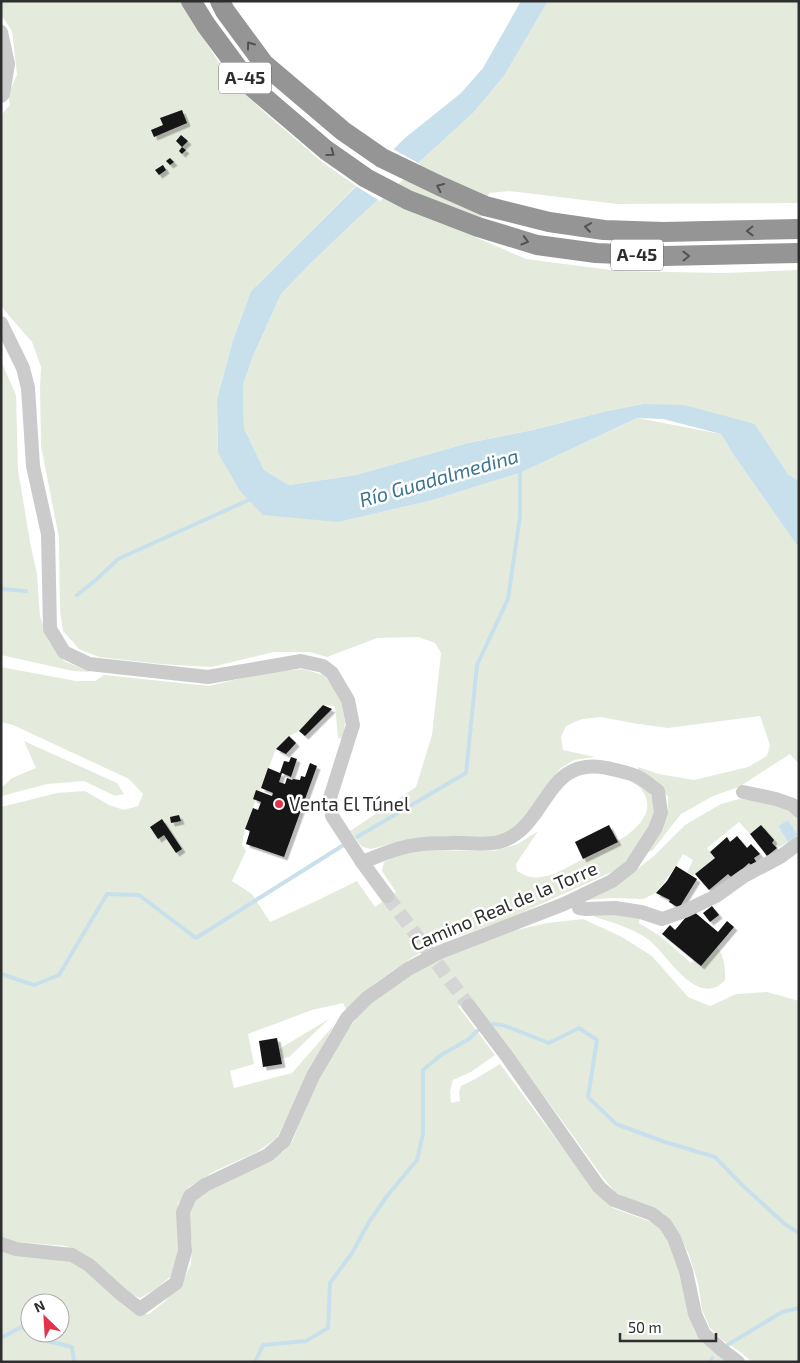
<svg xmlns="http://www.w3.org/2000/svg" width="800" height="1363" font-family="'Exo 2',sans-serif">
<defs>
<filter id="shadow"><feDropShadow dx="3.5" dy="3.5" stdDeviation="0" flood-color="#0004"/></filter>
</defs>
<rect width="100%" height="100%" fill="#fff"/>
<!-- green -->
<g fill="#e5ebdc" fill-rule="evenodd">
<path d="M1,1H180L218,61L246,94L263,111L322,162L356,186L251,291L233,340L217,399L218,453L339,522L433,500L520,473L637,418L721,434L733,454L796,544L799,545V761L797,762L790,754L739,787L713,796L681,814L652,851L647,852L668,816V797L656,780L637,773L638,767L659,774L694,780L748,767L767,756L770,745L760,716L668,728L632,723L601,717L582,719L566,726L561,737L563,750L595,757L574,760L561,768L547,784L526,816L513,829L499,836L484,838L406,840L371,849L362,847L350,831L416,787L432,735L441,653L435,643L418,637L377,638L327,657L309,652H274L211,667L160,664L99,657L79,649L63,631L60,610L59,538L41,446L40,388L41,367L32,342L5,311L1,305V115L10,105L8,95L17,75L12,31L1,15Z"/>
<path d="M548,1H799V203L617,204L509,191L489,193L475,237L526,259L619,271L723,273L799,270V481L788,474L755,424L643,404L607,411L533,430L468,443L356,475L289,485L264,470L244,428L243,385L253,356L281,294L311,263L356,220L473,113L504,76Z"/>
<path d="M1,361L16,395L18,470L30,542L37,574L40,616L49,642L64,661L90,672L73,671L1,655Z"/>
<path d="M1,667L76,681H95L104,675L209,686L268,672L304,669L323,675L334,686L342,704L345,722L343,739L338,738L335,706L323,705L299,731L289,736L276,749L259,792L256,790L253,798L256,800L245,829L242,845L246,851L232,881L252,894L270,922L314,902L357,881L375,907L396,892L382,871L384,862L398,855L419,850L494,851L518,844L538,831L516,864L517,871C527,877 534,879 546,876C556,875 574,863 584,859C606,848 667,822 641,789C638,785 633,783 629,780L643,785L652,796L656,809L650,829L636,852L614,871L510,918L439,943L413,957L374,984L347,1011L343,1003L312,1010L248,1034L254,1064L230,1071L234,1088L292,1073L334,1025L319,1053L277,1138L257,1152L215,1171L189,1187L178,1204L177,1223L178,1253L171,1276L156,1289L140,1298L126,1292L94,1262L66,1246L7,1241L1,1239V807L57,793L85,791L109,805L124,810L138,806L143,794L129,779L13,725L1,722Z"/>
<path d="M24,741L117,783L124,794L115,796L84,781L48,784L1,796V788L12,778L36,768Z"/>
<path d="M739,799L769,802L789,806L797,815L799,819V834L798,835L788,820L778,826L788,842L777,848L772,843L774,840L761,825L750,834L739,822L707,848L715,858L693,876L687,872L693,860L683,854L676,866L656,893L643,899L610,898L588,900L586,896L622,881L654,856L685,825L721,804Z"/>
<path d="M621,913L640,917L639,923L660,936L691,963L694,960L701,966L717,948C725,956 725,969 725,980C722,983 719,986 716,987C690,998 665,952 649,940C634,929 612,922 595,917L592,914Z"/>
<path d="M583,919L622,937L652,956L688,997L710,1006L736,994L767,992L799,1001V1362H752L739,1351L722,1340L710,1328L702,1310L698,1283L689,1255L677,1230L663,1213L640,1205L615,1192L601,1175L571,1133L472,999L458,1006L495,1055L471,1072L453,1080L450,1091L451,1103L460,1101L459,1092L461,1086L475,1079L500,1064L595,1191L613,1208L654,1223L663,1231L673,1252L681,1277L690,1318L695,1332L704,1343L727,1362H1V1249L67,1258L83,1266L123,1305L135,1314H149L164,1302L181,1285L191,1264L192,1243L188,1219L194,1201L224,1179L283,1152L292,1142L313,1091L329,1059L348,1029L368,1003L424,965L495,935L547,923ZM30,1303H60V1333H30Z"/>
<path d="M329,1019L289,1057L281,1059L279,1049Z"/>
</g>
<!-- water -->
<g fill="#c8e0eb">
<path d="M521,1H548L504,76L473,113L356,220L311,263L281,294L253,356L243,385L244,428L264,470L289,485L356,475L468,443L533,430L607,411L643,404L684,405L755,424L788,474L799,481V545L796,544L733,454L721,434L663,419L637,418L520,473L433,500L339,522L263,515L240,491L218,453L217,399L233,340L251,291L405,138L461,93L483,68Z"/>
<path d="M788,820L798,835L788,842L778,826Z"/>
</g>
<!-- pier -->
<path fill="#fff" d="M391,148L420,164L380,201L354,185Z"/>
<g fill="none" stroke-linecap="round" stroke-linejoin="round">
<!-- stream -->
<g stroke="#c8e0eb" stroke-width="4">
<path d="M1,589L26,591"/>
<path d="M77,595L97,579L118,559L253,498"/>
<path d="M357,837L466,773L477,665L508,599L514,557L520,517V470"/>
<path d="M1,974L34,985L59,975L107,894L139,895L196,938L342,846"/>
<path d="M492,1024L503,1025L549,1043L579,1028L597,1040L588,1097L616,1124L665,1142L715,1157L743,1186L785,1224L799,1233"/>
<path d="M32,1333L47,1341L72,1347L74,1362"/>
<path d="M1,1338L21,1327L30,1332"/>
<path d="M724,1347L782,1312L799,1308"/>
<path d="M255,1362L263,1345L306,1341L328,1328L330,1283L352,1253L369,1222L387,1196L417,1160L423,1134V1070L441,1055L469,1039L477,1031"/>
<path d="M711,1362L712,1358"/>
</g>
</g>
<!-- building -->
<g fill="#151515" filter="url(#shadow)">
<path d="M182,110L187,123L154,137L151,130L163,125L160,118Z"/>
<path d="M181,135L188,141L182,147L186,150L182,154L179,151L182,147L176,141Z"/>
<path d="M170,158L174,162L170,165L166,161Z"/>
<path d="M163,165L166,170L159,175L155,170Z"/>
<path d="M323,705L332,709L305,736L299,731Z"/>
<path d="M289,736L296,743L286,754L276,749Z"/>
<path d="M291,757L297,759L291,777L282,773L279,782L285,784L287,778L292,780L293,779L300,780L301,776L305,777L310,763L317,766L284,857L246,844L250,831L245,829L253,808L258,810L261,802L253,799L256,790L272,796L273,793L261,788L268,768L280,773L284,761L289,762Z"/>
<path d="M179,815L181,821L171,823L170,817Z"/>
<path d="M162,819L182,849L176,853L164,835L158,839L150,827Z"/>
<path d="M609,825L618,842L583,859L575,842Z"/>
<path d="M761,825L774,840L772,843L777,848L767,856L750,834Z"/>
<path d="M737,836L747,848L751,844L760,854L754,858L757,863L752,866L749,863L732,878L728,874L709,890L695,874L715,858L710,852L727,837L730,842Z"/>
<path d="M676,866L697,879L679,908L669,902L670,900L656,893L667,881Z"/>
<path d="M712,906L719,915L710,922L703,913Z"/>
<path d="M692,910L718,932L727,921L734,927L701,966L662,934L670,925L675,930Z"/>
<path d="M277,1038L282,1064L263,1067L259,1041Z"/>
</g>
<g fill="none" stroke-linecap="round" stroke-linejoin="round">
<!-- minor-tunnel -->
<path stroke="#d5d5d5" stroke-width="14" stroke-dasharray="14 7" stroke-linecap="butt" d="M387,896L469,1006"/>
<!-- minor -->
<g stroke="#cbcbcb" stroke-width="14">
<path d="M1,32L8,64L3,94L1,96"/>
<path d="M1,323L23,368L28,388L33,466L48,534L50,629L64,652L89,664L208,677L301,661L323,666L332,673L348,700L353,725L330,798L332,816L362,862L387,896"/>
<path d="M743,792L776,799L793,805L799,811"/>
<path d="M579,908L586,909L615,908L641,912L662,919L685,911L716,896L744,876L780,857L799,843"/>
<path d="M469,1006L506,1055L599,1187L614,1200L652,1214L665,1224L674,1238L686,1271L695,1314L704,1334L722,1350L738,1362"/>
<path d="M1,1244L16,1249L72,1255L89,1265L122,1295L140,1309L176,1283L185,1251L183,1212L190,1196L205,1185L268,1155L284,1141L313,1076L347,1018L367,998L408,969L440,952L564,904L612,881L631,866L655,829L661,813L658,791C652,787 646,781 640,778C630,772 618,771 607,768C543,755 549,828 499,842C484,846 465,842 450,843C439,843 427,843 416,845C397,847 379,856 362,862"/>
</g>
<!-- highway -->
<g stroke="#959595" stroke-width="20">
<path d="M191,1L206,25L251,86L326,150L366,178L408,200L478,227L537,245L596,253L665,256L799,253"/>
<path d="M220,1L225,11L264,64L343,131L382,158L440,186L485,206L549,222L604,230L663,232L799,229"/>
</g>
</g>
<!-- one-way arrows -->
<defs><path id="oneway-chevron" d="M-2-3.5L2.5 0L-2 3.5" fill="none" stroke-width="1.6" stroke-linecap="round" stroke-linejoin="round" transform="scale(1.25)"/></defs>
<g stroke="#525252">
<use href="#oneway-chevron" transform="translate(250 45) rotate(-126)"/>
<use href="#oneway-chevron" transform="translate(331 153) rotate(36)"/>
<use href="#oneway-chevron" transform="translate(440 187) rotate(-155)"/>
<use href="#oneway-chevron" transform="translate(588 227) rotate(-172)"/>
<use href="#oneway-chevron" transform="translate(750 231) rotate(179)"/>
<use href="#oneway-chevron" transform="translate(525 241) rotate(16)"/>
<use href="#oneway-chevron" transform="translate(686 256) rotate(-1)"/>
</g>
<!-- markers -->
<circle fill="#e3324b" stroke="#fff" stroke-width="2" cx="279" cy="804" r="5"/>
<g text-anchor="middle" stroke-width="5" stroke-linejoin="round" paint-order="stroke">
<!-- shield labels -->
<g fill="#fff" stroke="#6d6d6d" stroke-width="1">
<rect x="219" y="62.5" width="52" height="31" rx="4"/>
<rect x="611" y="239.5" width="52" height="31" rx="4"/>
</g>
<g font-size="18" font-weight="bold" fill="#2e2e2e">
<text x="245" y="84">A-45</text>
<text x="637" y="261">A-45</text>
</g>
<!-- poi labels -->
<g font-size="19" fill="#2e2e2e" stroke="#fff" text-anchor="start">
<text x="289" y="811">Venta El Túnel</text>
</g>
<!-- street labels -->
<g font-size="19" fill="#2e2e2e" stroke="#fff">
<text transform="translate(504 906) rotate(-23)" y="7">Camino Real de la Torre</text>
</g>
<!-- water labels -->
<g font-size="20" font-style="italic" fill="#3d758f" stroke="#fff">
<text transform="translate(439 478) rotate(-16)" y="7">Río Guadalmedina</text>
</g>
</g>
<!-- border -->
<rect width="800" height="1363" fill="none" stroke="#2e2e2e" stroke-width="5"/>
<!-- north arrow -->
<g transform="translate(45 1318) rotate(335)"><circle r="24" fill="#ffffff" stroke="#ababab"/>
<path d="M0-4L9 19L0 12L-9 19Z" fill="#e3324b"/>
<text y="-8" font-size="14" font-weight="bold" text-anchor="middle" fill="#2e2e2e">N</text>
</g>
<!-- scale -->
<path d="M620 1333v8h96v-8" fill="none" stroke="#2e2e2e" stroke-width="2.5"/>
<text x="628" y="1333" font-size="15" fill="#2e2e2e" stroke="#ffffff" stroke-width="4" paint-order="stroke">50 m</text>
</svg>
